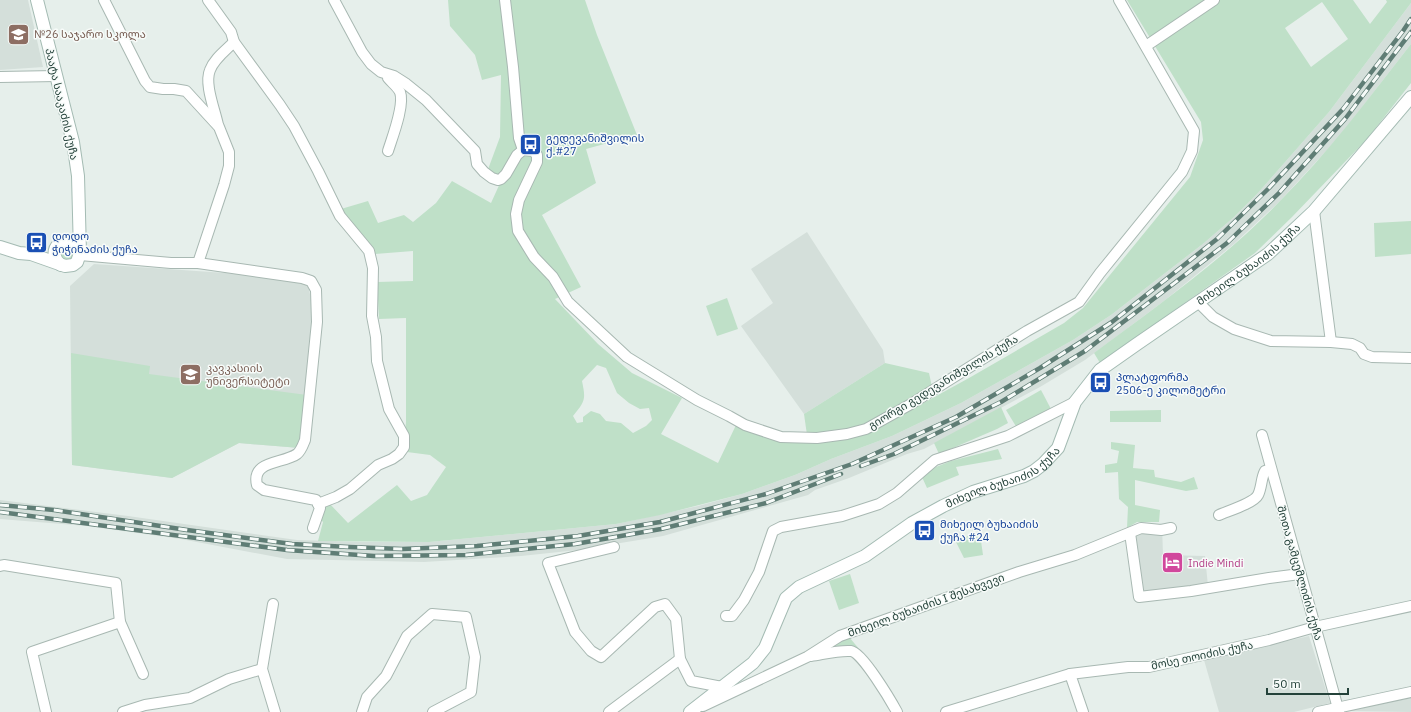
<svg xmlns="http://www.w3.org/2000/svg" width="1411" height="712" font-family="'IBM Plex Sans','Noto Sans Georgian',sans-serif">
<rect width="100%" height="100%" fill="#e6efeb"/>
<!-- built -->
<g fill="#d4dfda">
<path d="M0,0H28L43,67L0,70Z"/>
<path d="M1411,3V44L1339,137L1279,202L1234,244L1164,301L1085,360L1040,387L924,449L907,454L849,478L815,490L808,495L663,536L578,550L521,556L424,562L287,559L181,539L87,526L0,519V500L128,516L297,540L365,542H429L616,524L698,506L742,494L795,475L831,459L892,436L961,403L1073,340L1111,315L1204,243L1234,217L1257,194L1329,112Z"/>
<path d="M807,232L883,350L885,363L804,414L741,326L773,303L751,269Z"/>
<path d="M94,264L255,275L308,285L314,313L300,448L239,443L172,478L72,465L70,286Z"/>
<path d="M1162,525L1163,555L1205,556L1208,586L1141,594L1132,528Z"/>
<path d="M1309,636L1330,703L1294,712H1219L1204,660Z"/>
<path d="M1411,698V712L1344,711Z"/>
</g>
<!-- green -->
<g fill="#bfe0c8" fill-rule="evenodd">
<path d="M448,0H585L597,35L637,135L586,149L596,183L542,215L581,287L555,299L598,344L632,373L682,398L661,434L718,463L736,425L754,434L791,441L822,443L876,429L969,378L1064,323L1083,308L1190,177L1203,140L1201,122L1127,0H1353L1370,24L1387,2L1386,0H1411V3L1329,112L1257,194L1234,217L1204,243L1111,315L1073,340L961,403L892,436L831,459L795,475L742,494L660,515L616,524L429,542L318,541L323,522L315,514L329,503L348,523L397,485L411,501L427,495L446,467L430,455L407,452L405,433L406,422V318L379,319L377,282L413,281V251L375,254L347,220L341,209L368,201L378,223L404,215L413,222L436,203L452,181L491,203L501,181L487,172L500,137L501,75L482,80L475,55L450,26ZM1322,2L1348,39L1311,67L1285,28ZM597,365L606,368L617,393L629,403L640,409L649,408L652,420L646,426L633,433L621,423L606,421L600,414L591,411L583,417V422L577,423L573,416C585,401 586,400 582,381Z"/>
<path d="M1411,44V83L1367,139L1292,217L1255,253L1100,363L1094,353C1157,306 1224,259 1279,202C1328,153 1369,98 1411,44Z"/>
<path d="M1411,221V254L1375,257L1374,223Z"/>
<circle cx="67" cy="254" r="7"/>
<path d="M727,298L738,329L717,336L706,306Z"/>
<path d="M71,353L150,366L149,374L307,395L300,448L239,443L172,478L72,465Z"/>
<path d="M885,363L929,373L932,387L860,428L807,435L804,414Z"/>
<path d="M1041,390L1051,409L1017,428L1006,410Z"/>
<path d="M1001,407L1008,423L997,429L939,454L934,443Z"/>
<path d="M1161,410V422H1110V411Z"/>
<path d="M1111,442L1135,445L1133,468L1154,470L1155,477L1181,482L1194,477L1198,489L1186,491L1135,480V505L1160,510L1159,522H1137L1127,528L1128,507L1119,499L1118,472L1105,473V465L1117,463L1119,451L1111,449Z"/>
<path d="M998,449L1002,459L956,467L959,475L927,488L922,477L936,467L951,461Z"/>
<path d="M980,534L983,555L964,558L956,542L968,536Z"/>
<path d="M850,574L859,603L839,610L829,581Z"/>
<path d="M849,637L860,650L818,652Z"/>
</g>
<g fill="none" stroke-linecap="round" stroke-linejoin="round">
<defs>
<g id="street">
<path d="M104,0L145,81L150,87L163,89H174L186,91L219,127L229,152V166L224,185L198,263"/>
<path d="M208,0L231,32L234,42L280,105L294,126L318,171L340,216L369,251L373,268L372,316L376,337L377,361L389,409L404,436V447L399,454L392,459L378,465L350,489L336,497L318,504"/>
<path d="M334,0L362,52L371,64L381,72L394,76L405,83L426,100L475,151L477,164L484,172L492,178L498,180L501,179L506,174L517,155L523,150"/>
<path d="M505,0L513,67L519,138L523,150"/>
<path d="M1146,46L1214,0"/>
<path d="M0,77L56,76"/>
<path d="M218,125C215,110 204,84 210,70C214,59 225,51 234,42"/>
<path d="M523,150L533,151L537,155V162L519,200L516,214L518,231L534,257L553,277L568,302L627,357L697,400L729,416L745,425L781,437L817,438L847,434L866,429L911,404L1027,331L1079,302L1100,273L1182,172L1192,151L1194,131L1119,0"/>
<path d="M388,151C392,138 405,105 400,92C397,86 392,83 388,78"/>
<path d="M1314,211L1331,342"/>
<path d="M80,255L171,263H198L302,278L311,281L316,290L317,322L305,440C303,445 301,451 297,454C283,464 251,460 257,485L264,490L316,500L320,508L313,528"/>
<path d="M1198,302L1213,317L1234,329L1271,341L1331,342L1352,344L1360,348L1364,354L1372,357L1411,358"/>
<path d="M1262,435L1339,712"/>
<path d="M1219,515C1228,511 1254,503 1258,495C1262,487 1261,478 1265,471L1271,469"/>
<path d="M1130,533L1139,597L1191,591L1269,578L1300,574"/>
<path d="M614,547L548,563L575,632L591,651L601,657L655,607L665,604L676,619L680,659"/>
<path d="M0,566L4,565L116,583L120,622"/>
<path d="M273,604L262,669L275,712"/>
<path d="M726,616H732L744,600L759,572L773,531L781,527L842,516L879,504L897,493L935,460L1008,436L1075,402"/>
<path d="M811,656C824,654 839,650 851,651C862,652 891,701 897,712"/>
<path d="M1070,674L1083,712"/>
<path d="M703,706L807,657L840,636L1019,572L1075,555L1141,528L1161,530L1171,528"/>
<path d="M46,712L32,652L120,622L143,674"/>
<path d="M123,712L145,705L190,698L229,679L262,669"/>
<path d="M362,712L367,697L386,676L407,636L432,614L466,617L475,657L471,692L433,712"/>
<path d="M609,712L680,659L691,681L722,687"/>
<path d="M946,712L1070,674L1128,667H1149L1269,640L1315,627L1411,606"/>
<path d="M1318,712L1411,692"/>
</g>
<g id="secondary">
<path d="M0,247L19,253L31,254L65,266L73,265L77,262L80,253L78,176L73,142L37,0"/>
<path d="M61,265C43,251 67,229 79,249"/>
<path id="s1" d="M690,712L753,663L765,648L786,598L799,587L865,556L912,523L943,506L973,492L1024,476L1034,471L1043,464L1058,448L1075,402L1100,370L1137,344L1268,254L1314,211L1411,97"/>
</g>
</defs>
<!-- street casing -->
<use href="#street" stroke="#a8b8b2" stroke-width="12"/>
<!-- secondary casing -->
<use href="#secondary" stroke="#a4bbb3" stroke-width="14"/>
<!-- street -->
<use href="#street" stroke="#fff" stroke-width="10"/>
<!-- secondary -->
<use href="#secondary" stroke="#fff" stroke-width="12"/>
<defs>
<g id="rail">
<path d="M861,466L894,454L1001,402L1085,351L1227,243L1279,193L1345,119L1411,32"/>
<path d="M0,505L54,510L187,530L292,544L349,547L402,549L477,546L578,536L660,522L766,494L852,464L956,417L1040,368L1112,322L1217,239L1268,189L1343,109L1403,31L1411,19"/>
<path d="M0,512L287,550L374,556L466,555L575,544L661,529L766,503L841,474"/>
</g>
</defs>
<!-- rail casing -->
<use href="#rail" stroke="#5f7d75" stroke-width="4.5"/>
<!-- rail -->
<use href="#rail" stroke="#f7fbf9" stroke-width="3" stroke-dasharray="9" stroke-linecap="butt"/>
</g>
<!-- icons -->
<defs>
<symbol id="school-square" viewBox="-11 -11 22 22"><rect x="-9" y="-9" width="18" height="18" rx="4" fill="#8d6e63" stroke="#f7fbf9"/><path d="M0-5L7-2L0 1L-7-2ZM-4 1L0 2.5L4 1V4Q0 6-4 4Z" fill="#fff"/></symbol>
<symbol id="bus-square" viewBox="-11 -11 22 22"><rect x="-9" y="-9" width="18" height="18" rx="4" fill="#1a4fb4" stroke="#f7fbf9"/><path d="M-5-6H5V4H4V6H2V4H-2V6H-4V4H-5ZM-3.5-4V0h7V-4ZM-3.5 1.2v1.5H-2V1.2ZM2 1.2v1.5H3.5V1.2Z" fill="#fff"/></symbol>
<symbol id="university-square" viewBox="-11 -11 22 22"><rect x="-9" y="-9" width="18" height="18" rx="4" fill="#8d6e63" stroke="#f7fbf9"/><path d="M0-5L7-2L0 1L-7-2ZM-4 1L0 2.5L4 1V4Q0 6-4 4Z" fill="#fff"/></symbol>
<symbol id="hotel-square" viewBox="-11 -11 22 22"><rect x="-9" y="-9" width="18" height="18" rx="4" fill="#d1479c" stroke="#f7fbf9"/><path d="M-6-4.5h1.5V1H6V5H4.5V3h-9V5H-6ZM-4 0a1.8 1.8 0 1 1 3.6 0ZM.5 0V-2.5h3Q6-2.5 6 0Z" fill="#fff"/></symbol>
</defs>
<g fill-rule="evenodd">
<use href="#school-square" x="6" y="22" width="25" height="25"/>
<use href="#bus-square" x="518" y="132" width="25" height="25"/>
<use href="#bus-square" x="24" y="230" width="25" height="25"/>
<use href="#university-square" x="178" y="362" width="25" height="25"/>
<use href="#bus-square" x="1088" y="370" width="25" height="25"/>
<use href="#bus-square" x="912" y="518" width="25" height="25"/>
<use href="#hotel-square" x="1160" y="550" width="25" height="25"/>
</g>
<g text-anchor="middle" stroke-width="3" stroke-linejoin="round" paint-order="stroke">
<!-- education labels -->
<g font-size="11" fill="#785e54" stroke="#f7fbf9" text-anchor="start">
<text x="34" y="38">№26 საჯარო სკოლა</text>
<text x="206" y="372">კავკასიის<tspan x="206" dy="13">უნივერსიტეტი</tspan></text>
</g>
<!-- street labels -->
<g font-size="11" fill="#24423a" stroke="#f7fbf9">
<text transform="translate(62 104) rotate(77)" y="4">პაატა სააკაძის ქუჩა</text>
<text dy="4" stroke="none"><textPath href="#s1" startOffset="739">მიხეილ ბუხაიძის ქუჩა</textPath></text>
<text transform="translate(943 382) rotate(-31)" y="4">გიორგი გედევანიშვილის ქუჩა</text>
<text dy="4" stroke="none"><textPath href="#s1" startOffset="403">მიხეილ ბუხაიძის ქუჩა</textPath></text>
<text transform="translate(1300 573) rotate(74)" y="4">შოთა გამცემლიძის ქუჩა</text>
<text transform="translate(926 605) rotate(-20)" y="4">მიხეილ ბუხაიძის I შესახვევი</text>
<text transform="translate(1202 655) rotate(-12)" y="4">მოსე თოიძის ქუჩა</text>
</g>
<!-- transit labels -->
<g font-size="11" fill="#164399" stroke="#f7fbf9" text-anchor="start">
<text x="546" y="142">გედევანიშვილის<tspan x="546" dy="13">ქ.#27</tspan></text>
<text x="52" y="240">დოდო<tspan x="52" dy="13">ჭიჭინაძის ქუჩა</tspan></text>
<text x="1116" y="381">პლატფორმა<tspan x="1116" dy="13">2506-ე კილომეტრი</tspan></text>
<text x="940" y="528">მიხეილ ბუხაიძის<tspan x="940" dy="13">ქუჩა #24</tspan></text>
</g>
<!-- hotel labels -->
<g font-size="11" fill="#b23c85" stroke="#f7fbf9" text-anchor="start">
<text x="1188" y="567">Indie Mindi</text>
</g>
</g>
<!-- scale -->
<path d="M1267 688v6h81v-6" fill="none" stroke="#24423a" stroke-width="2"/>
<text x="1273" y="688" font-size="12" fill="#24423a" stroke="#f7fbf9" stroke-width="3" paint-order="stroke">50 m</text>
</svg>
